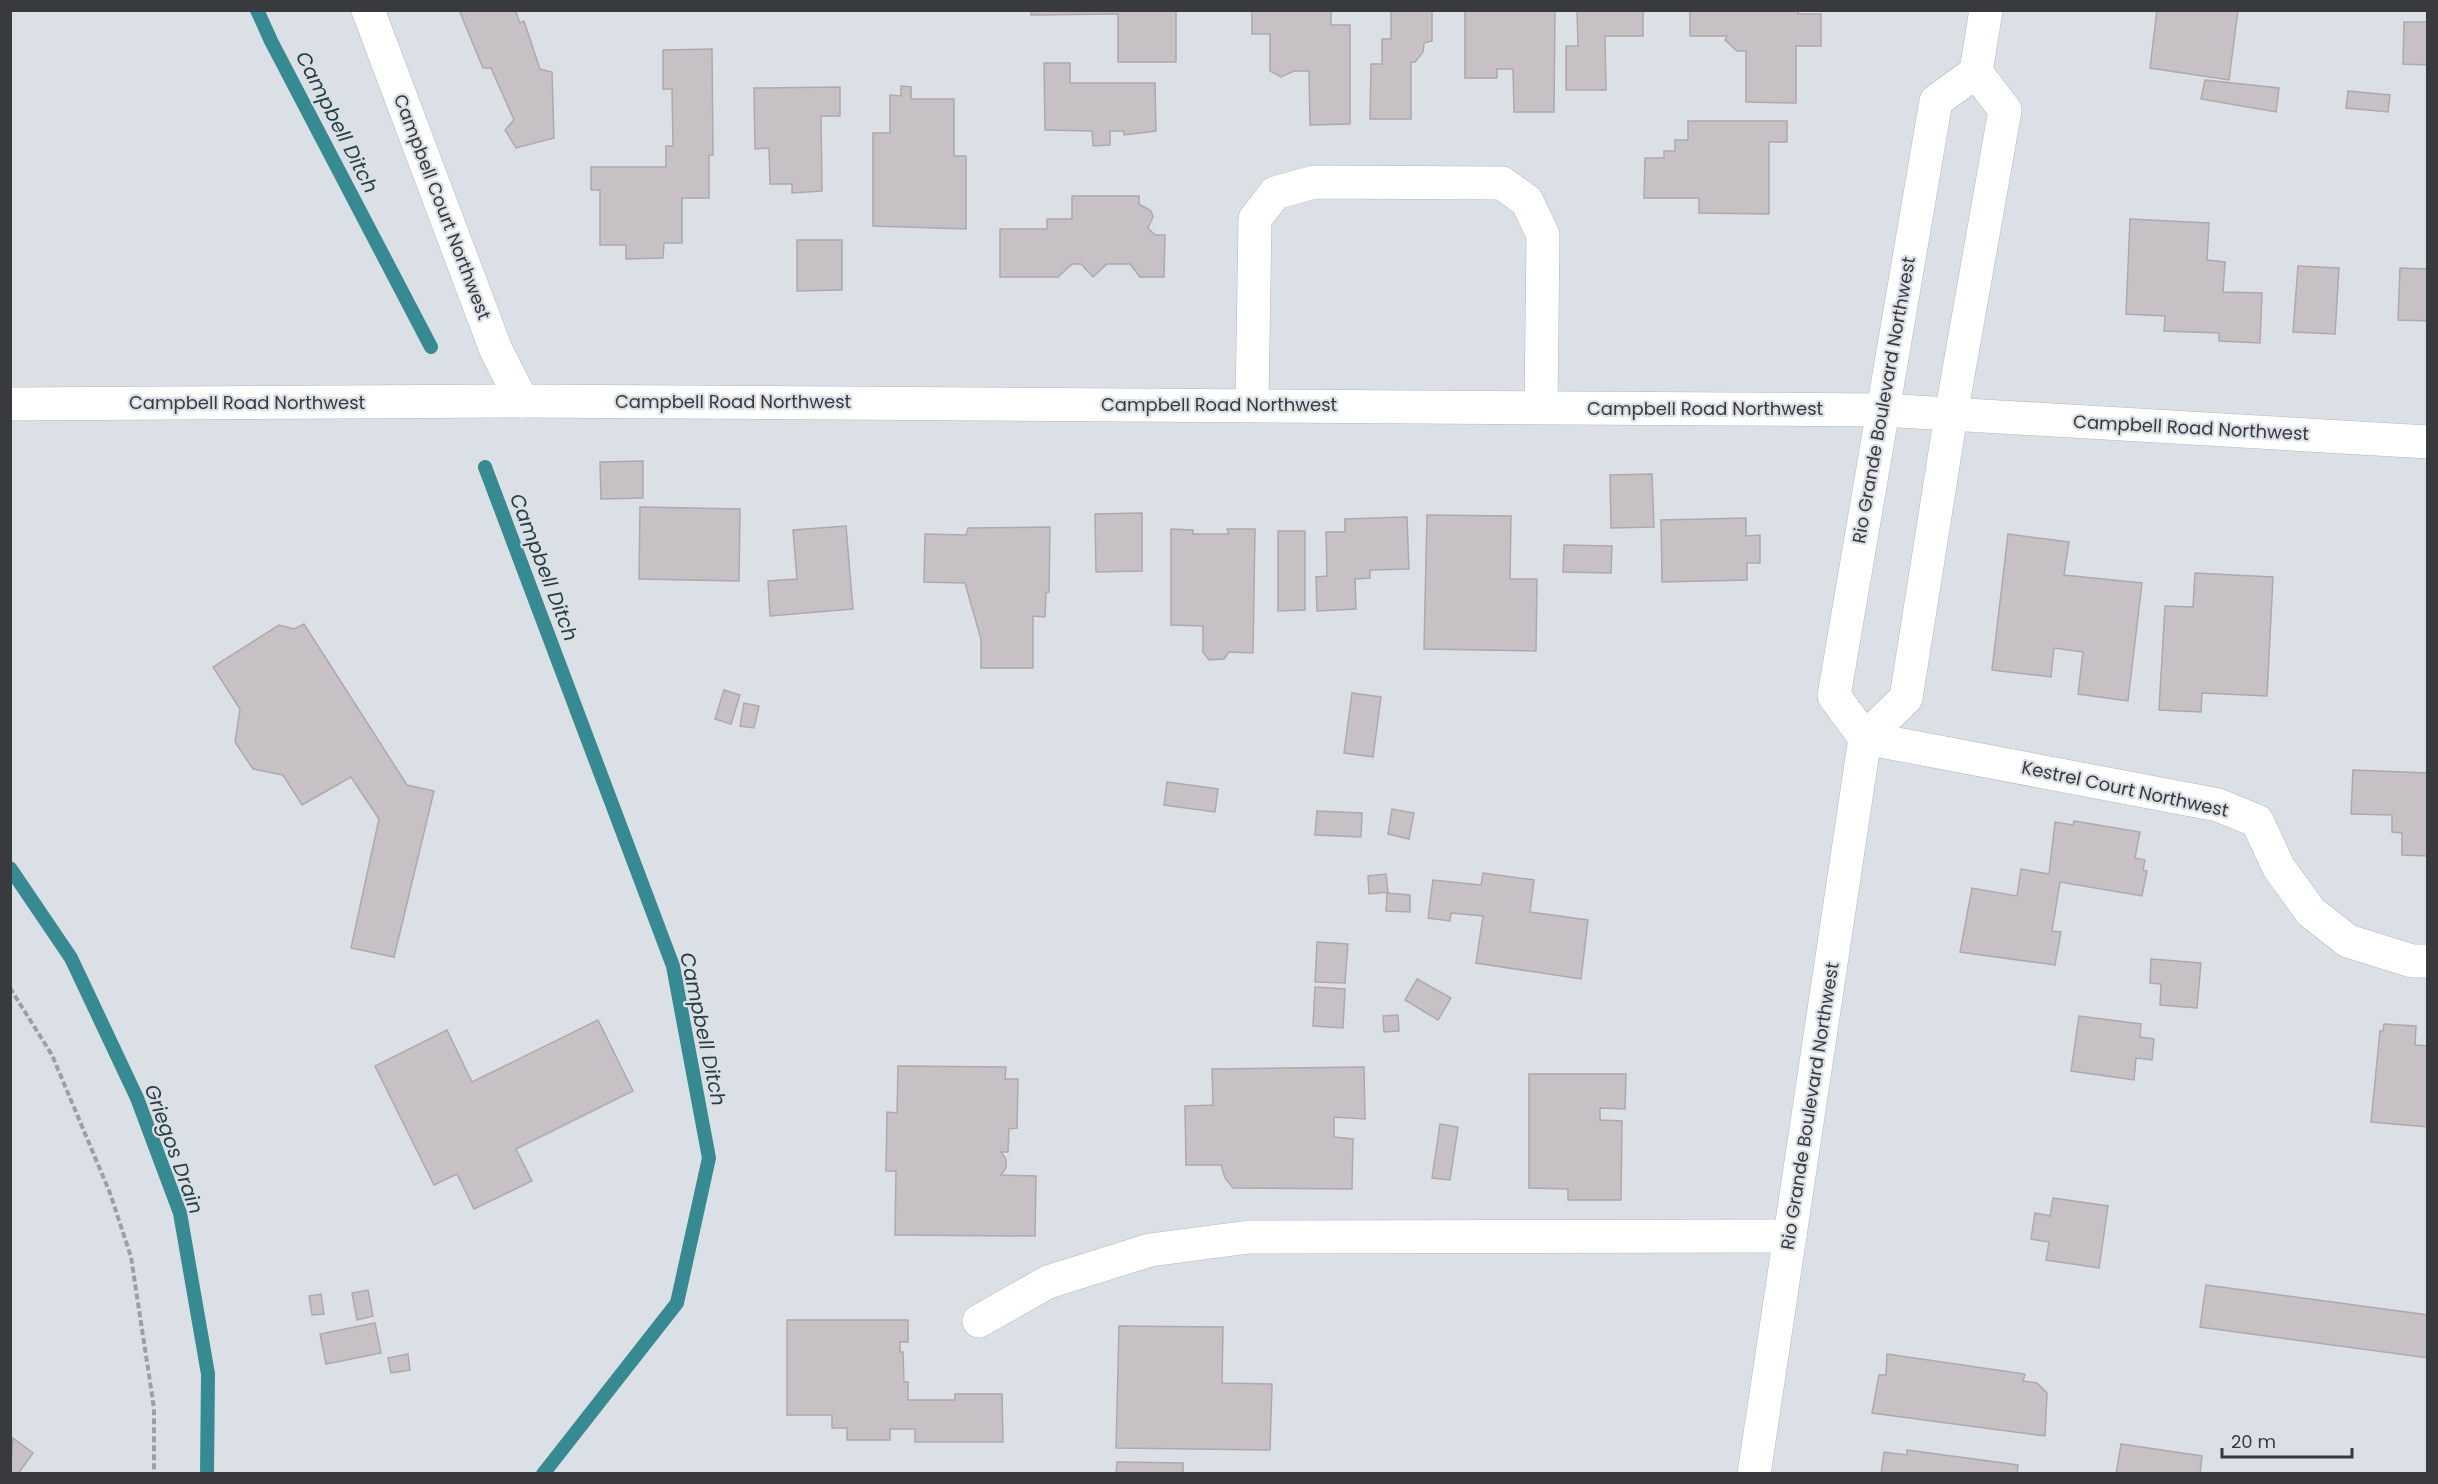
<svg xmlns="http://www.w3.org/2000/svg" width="2438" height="1484" font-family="Poppins,sans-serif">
<rect width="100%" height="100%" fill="#dbe0e6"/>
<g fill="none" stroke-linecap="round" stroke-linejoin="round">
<!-- stream -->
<g stroke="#378a91" stroke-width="14">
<path d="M257,10L271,41L431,347"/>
<path d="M485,467L673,966L709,1158L677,1303L543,1474"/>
<path d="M10,868L71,958L137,1098L180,1213L208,1374L207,1474"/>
</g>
</g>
<!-- building -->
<g fill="#c7c0c5" stroke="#afa8ad" stroke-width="1.5">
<path d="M459,10H515L520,23L524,21L540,69L552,72L554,138L516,148L505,130L514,120L491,68H483Z"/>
<path d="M1031,10H1176V62H1118V14L1031,15Z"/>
<path d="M1252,10H1331V25H1350V124L1310,125L1309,71H1294L1281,77L1270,71V34H1252Z"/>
<path d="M1391,10H1432V41L1424,43L1423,52L1415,62H1411V119H1370L1371,64H1382V39H1391Z"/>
<path d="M1465,10H1555L1554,112H1514L1513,69H1497V78H1465Z"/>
<path d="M1577,10H1643V36H1605L1606,90H1566V46H1578Z"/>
<path d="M1690,10H1798V14H1821V46H1796V103L1746,102V51H1737L1725,40L1727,36H1690Z"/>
<path d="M2157,10H2238L2229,80L2150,68Z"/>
<path d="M2404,22H2428V65L2403,64Z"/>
<path d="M712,49L713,155H709V198H682V243H664L663,258L626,259V245H600V190H591V167H666V146H673L672,89H663V50Z"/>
<path d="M1044,63H1070V83H1155L1156,131L1124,135V131H1110V145L1093,146L1092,131L1045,130Z"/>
<path d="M2205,80L2279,88L2276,112L2201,99Z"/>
<path d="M901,86L911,87V99H954V156H966V229L873,226V133H890V95L901,96Z"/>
<path d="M840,87V116H821L822,191L792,193V184H770L769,148L755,149L754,88Z"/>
<path d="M2348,91L2390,95L2388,112L2346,108Z"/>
<path d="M1688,121H1787V142H1769V214L1699,213V198H1644L1645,158H1664V151H1675V140H1688Z"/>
<path d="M1072,196H1139V204L1151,211L1153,217L1148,228L1155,235H1165L1164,277H1140L1130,264H1107L1093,277L1081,264H1072L1058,277H1000V229H1047V219H1072Z"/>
<path d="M2130,219L2209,223L2207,260L2225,262L2223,292L2262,293L2260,343L2219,341V333L2164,331L2165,316L2126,314Z"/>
<path d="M797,240H842V290L797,291Z"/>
<path d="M2298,266L2339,268L2335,334L2293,332Z"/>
<path d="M2400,268L2428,269V321L2398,320Z"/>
<path d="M643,461V498L601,499L600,462Z"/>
<path d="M1652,474L1654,527L1611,528L1610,475Z"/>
<path d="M640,507L740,509L739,581L639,579Z"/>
<path d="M1142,513V571L1096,572L1095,514Z"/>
<path d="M1427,515L1511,516L1510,579H1537L1536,651L1424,649Z"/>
<path d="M1407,517L1409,569L1370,570V578L1355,579L1356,609L1317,611L1316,577L1327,576L1326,532H1345V519Z"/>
<path d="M1746,518V536L1760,535V563H1747V580L1662,582L1661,520Z"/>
<path d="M846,526L853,609L770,616L768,581L797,579L793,530Z"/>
<path d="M1050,527L1049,592L1046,593L1045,617L1033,616V668H981V639L965,583L924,582L925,534L966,535L968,528Z"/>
<path d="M1171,529L1193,530V534H1229L1227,529H1255L1253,653L1229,652L1224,659L1209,660L1203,652V626L1171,625Z"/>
<path d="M1278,531H1305V610L1278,611Z"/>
<path d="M2008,534L2069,542L2064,575L2142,583L2128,701L2078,694L2083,652L2054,648L2051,677L1992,670Z"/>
<path d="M1564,545L1612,546L1611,573L1563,572Z"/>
<path d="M2195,573L2273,577L2267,696L2202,693L2201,712L2159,710L2165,606L2193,607Z"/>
<path d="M304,624L407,785L434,791L394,957L351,948L379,819L351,777L302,805L283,775L253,769L235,742L240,709L213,667L279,625L294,629Z"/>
<path d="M724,690L740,695L731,724L715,719Z"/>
<path d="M1352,693L1381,697L1373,757L1344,753Z"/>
<path d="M744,703L759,706L754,728L740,726Z"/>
<path d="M2353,770L2428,773V856L2402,855V833L2392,832V815L2351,814Z"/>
<path d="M1167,782L1218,789L1215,812L1164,805Z"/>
<path d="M1392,809L1414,813L1409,839L1388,834Z"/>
<path d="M1317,811L1362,813L1361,837L1315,835Z"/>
<path d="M2074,821L2140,832L2135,858L2145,860L2143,870L2147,871L2142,896L2060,882L2052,931L2061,932L2055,965L1960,952L1972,888L2017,896L2021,869L2049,874L2055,822L2073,825Z"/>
<path d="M1483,873L1534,880L1530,912L1588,920L1581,979L1476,963L1483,916L1451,913L1450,921L1428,918L1433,880L1481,885Z"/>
<path d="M1386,874L1388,892L1369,894L1368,876Z"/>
<path d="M1387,893L1410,895V912L1386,911Z"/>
<path d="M1317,942L1348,944L1345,983L1315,982Z"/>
<path d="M2151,959L2201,963L2197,1008L2160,1005L2161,984L2150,983Z"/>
<path d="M1417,979L1451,998L1438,1020L1405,1000Z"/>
<path d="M1315,987L1345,989L1343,1028L1313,1026Z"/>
<path d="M1398,1015L1399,1031L1384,1032L1383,1016Z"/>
<path d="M2079,1016L2141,1024L2140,1037L2154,1039L2152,1060L2136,1058L2134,1080L2071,1071Z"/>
<path d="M598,1020L633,1091L516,1149L532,1181L474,1209L457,1174L434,1185L375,1066L447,1030L472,1082Z"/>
<path d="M2384,1024L2416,1026L2415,1045L2428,1046V1127L2371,1122L2380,1031H2383Z"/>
<path d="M898,1066L1006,1067L1005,1079H1018L1017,1128L1009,1129L1008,1152H1001L1006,1159V1168L1001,1175L1036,1176L1035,1236L895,1235L896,1171H886L887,1112L897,1113Z"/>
<path d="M1364,1067L1365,1119L1334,1117V1137L1353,1139L1352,1189L1233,1188L1225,1178L1221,1165H1186L1185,1106L1213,1105L1212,1069Z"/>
<path d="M1529,1074H1626L1625,1109L1600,1108V1120L1622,1121L1621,1200H1568V1189L1529,1188Z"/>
<path d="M1440,1124L1458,1127L1450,1180L1432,1178Z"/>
<path d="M2053,1198L2108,1206L2099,1268L2046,1260L2049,1242L2031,1239L2035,1213L2050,1216Z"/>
<path d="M2206,1285L2428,1315V1358L2200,1327Z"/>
<path d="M368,1290L373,1316L357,1320L352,1293Z"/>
<path d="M321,1294L324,1314L312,1315L309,1296Z"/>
<path d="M787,1320H908V1342H900V1352H903L904,1382H908V1400H955V1394H1002L1003,1442H915V1429H890V1440H847V1428H832V1415H787Z"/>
<path d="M375,1323L381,1353L326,1364L320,1334Z"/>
<path d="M1119,1326L1223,1327L1222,1383L1272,1384L1270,1450L1116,1448Z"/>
<path d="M408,1354L410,1370L391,1373L388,1358Z"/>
<path d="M1887,1354L2025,1374L2023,1381L2037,1383L2047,1393L2045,1436L1872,1413L1879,1375H1886Z"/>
<path d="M13,1438L33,1453L18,1474H10Z"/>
<path d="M2121,1444L2202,1456L2200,1474H2116Z"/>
<path d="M1907,1450L2018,1465L2017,1474H1881L1884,1452L1907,1455Z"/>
<path d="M1117,1462L1183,1463V1474H1116Z"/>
</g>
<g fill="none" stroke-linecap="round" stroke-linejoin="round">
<defs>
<g id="minor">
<path d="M368,10L496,350L522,401"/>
<path d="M10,404L522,401L1882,410L2428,442"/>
<path d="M1252,405L1255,219L1275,193L1314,182L1502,183L1527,201L1543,235L1541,407"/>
<path d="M1865,738L2218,805L2257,821L2279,868L2311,912L2348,941L2412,961H2428"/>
<path d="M979,1321L1048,1282L1150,1250L1249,1237L1790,1236"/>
</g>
<g id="major">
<path d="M1865,738L1834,696L1936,101L1976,72L1986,10"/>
<path d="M1754,1474L1865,738L1906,698L1951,415L2005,110L1976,72"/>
</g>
</defs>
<!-- minor casing -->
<use href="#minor" stroke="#b3b7be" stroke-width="34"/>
<!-- major casing -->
<use href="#major" stroke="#b3b7be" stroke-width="34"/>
<!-- path -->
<path stroke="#9ca0a5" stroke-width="4" stroke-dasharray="6 3" stroke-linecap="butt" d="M10,988L52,1055L110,1193L131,1257L154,1408V1474"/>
<!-- minor -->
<use href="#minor" stroke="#fff" stroke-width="33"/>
<!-- major -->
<use href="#major" stroke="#fff" stroke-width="33"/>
</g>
<g text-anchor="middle" stroke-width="4.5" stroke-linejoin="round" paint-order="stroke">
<!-- street labels -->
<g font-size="18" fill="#383a3d" stroke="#dbe0e6">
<text transform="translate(442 207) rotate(69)" y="6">Campbell Court Northwest</text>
<text transform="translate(1884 400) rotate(-80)" y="6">Rio Grande Boulevard Northwest</text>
<text x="733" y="408">Campbell Road Northwest</text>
<text x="247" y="409">Campbell Road Northwest</text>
<text x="1219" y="411">Campbell Road Northwest</text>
<text x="1705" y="415">Campbell Road Northwest</text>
<text transform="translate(2191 428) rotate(3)" y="6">Campbell Road Northwest</text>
<text transform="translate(2125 789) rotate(12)" y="6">Kestrel Court Northwest</text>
<text transform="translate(1810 1106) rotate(-81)" y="6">Rio Grande Boulevard Northwest</text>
</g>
<!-- water labels -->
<g font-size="20" font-style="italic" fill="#263f41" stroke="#dbe0e6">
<text transform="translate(337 122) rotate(63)" y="7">Campbell Ditch</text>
<text transform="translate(544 567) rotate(69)" y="7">Campbell Ditch</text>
<text transform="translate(703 1029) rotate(78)" y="7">Campbell Ditch</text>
<text transform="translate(174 1149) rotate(70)" y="7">Griegos Drain</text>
</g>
</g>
<!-- border -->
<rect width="2438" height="1484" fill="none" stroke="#383a3d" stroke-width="24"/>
<!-- scale -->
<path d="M2222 1448v9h130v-9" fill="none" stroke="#383a3d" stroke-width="3"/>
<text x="2231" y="1448" font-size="18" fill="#383a3d" stroke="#dbe0e6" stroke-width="4.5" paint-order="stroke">20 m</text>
</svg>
